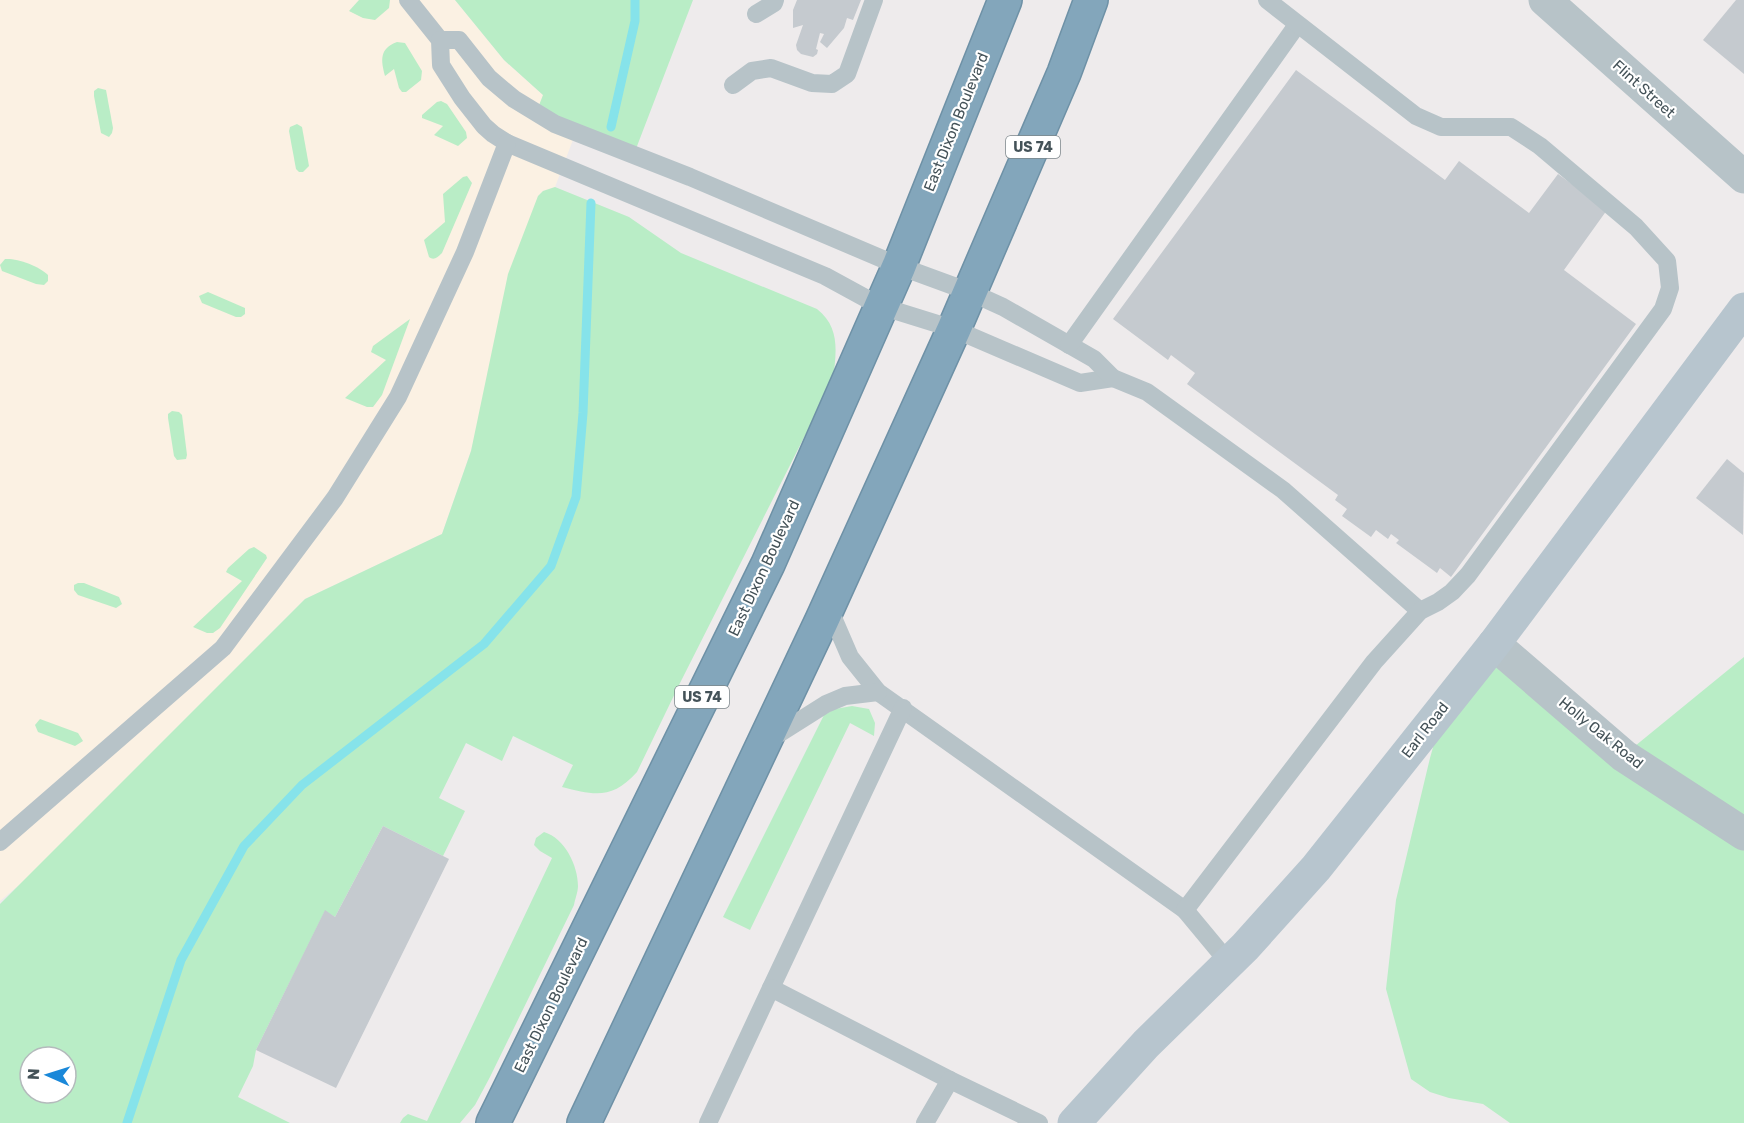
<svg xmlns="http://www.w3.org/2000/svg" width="1744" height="1123" font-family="Rubik,sans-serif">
<rect width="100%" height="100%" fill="#eeebec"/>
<!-- commercial -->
<path fill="#fbf1e3" d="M0,0H455L504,60L543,95L576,132L555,187L543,191L538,196L471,451L442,534L305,599L25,880L0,901Z"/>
<!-- green -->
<g fill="#b9edc6" fill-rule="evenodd">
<path d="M359,0H390L389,8L375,20L363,18L349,11Z"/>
<path d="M455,0H693L634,154L536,113L543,95L504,60Z"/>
<path d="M397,42L405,43L422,71L421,80L406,92H402L399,88L394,69L385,76C381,60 379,49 397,42Z"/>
<path d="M98,88L106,90L113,128L112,133L109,137L101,133L94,96V91Z"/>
<path d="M441,101L447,104L466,132L467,138L458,146L434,135L443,126L422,118V115L437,102Z"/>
<path d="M297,124L302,127L309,166L303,172H299L296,169L289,131L290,127Z"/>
<path d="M467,176L472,183L442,253C438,257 434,261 429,257L424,240L445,222L443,194L463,177Z"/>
<path d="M555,187L629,217L681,253L817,309C841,328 836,353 833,380L679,685L637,772C612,800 594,795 562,787L573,765L513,736L502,761L466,743L439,798L465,811L443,856L383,826L335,917L325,911L256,1050L253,1066L238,1097L290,1123H0V904L305,599L442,534L471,451L508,274L538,196L543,191ZM30,1057H66V1093H30Z"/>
<path d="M5,259C17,258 39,266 48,275V281L44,285L36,284L2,271L0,265Z"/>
<path d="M208,292L245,308V314L241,317H236L202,303L199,296Z"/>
<path d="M410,319L382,395L373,407H367L345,398L386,360L371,352L373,346Z"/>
<path d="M172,411L179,412L182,415L187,455L186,459L177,460L174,456L168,418V414Z"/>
<path d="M254,547L266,555L267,558L220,628L213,633H207L193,627L242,581L226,572L228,568L249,549Z"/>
<path d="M78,583H84L119,597L122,604L116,608L78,595L74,590V585Z"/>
<path d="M1494,643L1624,755L1744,657V1123H1510L1483,1104L1449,1098L1430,1092L1411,1079L1386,989L1396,900L1430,758L1445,705Z"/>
<path d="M852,706L869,709L875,723L874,736L850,723L750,930L723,917L824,715L835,709Z"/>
<path d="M40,719L78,733L83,741L75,746L38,732L35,725Z"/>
<path d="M544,832C565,838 578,866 578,886C578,892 575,899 574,905L490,1077L475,1105L460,1123H400L403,1118L408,1114L427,1121L552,858L540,851L534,845L536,838Z"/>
</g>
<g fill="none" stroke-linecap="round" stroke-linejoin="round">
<!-- stream -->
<g stroke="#86e3ea" stroke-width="9">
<path d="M611,127L635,21V0"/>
<path d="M127,1123L181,960L244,846L302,785L484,644L551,566L576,497L583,413L591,203"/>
</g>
</g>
<!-- building -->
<g fill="#c5cacf">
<path d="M797,0H861L853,20L847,18L844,28L827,48L820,42L824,34L820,33L816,49L818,50L817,54L813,57L801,54L797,50L796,45L803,25L793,28V10Z"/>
<path d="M1736,0H1744V74L1703,40Z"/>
<path d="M1296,70L1445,180L1459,161L1529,213L1558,174L1607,210L1564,270L1636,324L1451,577L1440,568L1437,573L1396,543L1399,540L1391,534L1388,539L1376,530L1371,537L1342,516L1347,509L1335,500L1338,495L1187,384L1195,373L1171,355L1168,360L1113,319Z"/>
<path d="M1727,459L1744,473L1743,535L1696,498Z"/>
<path d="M383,826L449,859L336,1088L256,1050L325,910L335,917Z"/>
</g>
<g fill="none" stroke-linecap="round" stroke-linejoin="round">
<defs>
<g id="highway">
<path d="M493,1123L768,564L899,266L1005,0"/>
<path d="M584,1123L822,620L954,329L1064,73L1091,0"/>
</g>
</defs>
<!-- highway casing -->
<use href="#highway" stroke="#6e91a6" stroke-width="36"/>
<!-- lane -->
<g stroke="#b7c3c8" stroke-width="18">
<path d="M408,0L440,40L441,65L462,98L484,126L493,134L507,143L825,276L880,306L954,329L1080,383L1113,378"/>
<path d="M756,14L774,3L775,0"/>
<path d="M440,40H459L489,78L514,99L555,124L690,177L899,266L970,292L1003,307L1094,359L1113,378L1147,392L1283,490L1420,611"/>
<path d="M733,85L752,71L771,68L812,83L832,84L847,74L874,0"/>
<path d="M1069,345L1297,25"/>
<path d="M828,606L850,657L878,692L1185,910L1229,963"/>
<path d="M769,740L826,704L845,696L878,692"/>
<path d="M0,842L223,648L335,498L398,397L465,252L507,143"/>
<path d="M1185,910L1374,662L1420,611L1438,602L1452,592L1468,575L1663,309L1670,288L1667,261L1636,227L1540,146L1511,127H1441L1416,116L1267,0"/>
<path d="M771,988L903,708"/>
<path d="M708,1123L771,988L950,1080L1039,1123"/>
<path d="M925,1123L950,1080"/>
</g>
<!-- street -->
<g stroke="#b7c3c8" stroke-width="33">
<path d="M1545,0L1744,177"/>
<path d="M1494,644L1624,756L1744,834"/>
</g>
<!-- secondary -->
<path stroke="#b7c5ce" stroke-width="33" d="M1074,1123L1146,1044L1245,947L1316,868L1494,644L1744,309"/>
<!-- highway -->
<use href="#highway" stroke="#83a6bb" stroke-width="33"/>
</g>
<g text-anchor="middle" stroke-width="4.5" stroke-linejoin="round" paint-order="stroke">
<!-- shield labels -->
<g fill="#fff" stroke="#7c868a" stroke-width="1.5">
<rect x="1006" y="136" width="54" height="22" rx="4.5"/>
<rect x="675" y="686" width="54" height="22" rx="4.5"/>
</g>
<g font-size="14" font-weight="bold" fill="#445258">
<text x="1033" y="152">US 74</text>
<text x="702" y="702">US 74</text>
</g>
<!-- street labels -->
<g font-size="15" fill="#445258" stroke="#fff">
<text transform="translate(1644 89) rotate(42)" y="5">Flint Street</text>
<text transform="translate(956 122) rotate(-68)" y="5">East Dixon Boulevard</text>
<text transform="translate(764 568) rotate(-65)" y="5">East Dixon Boulevard</text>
<text transform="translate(1425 730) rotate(-52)" y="5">Earl Road</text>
<text transform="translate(1601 733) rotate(39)" y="5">Holly Oak Road</text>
<text transform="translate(551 1005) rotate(-64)" y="5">East Dixon Boulevard</text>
</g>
</g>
<!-- north arrow -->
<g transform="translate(48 1075) rotate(273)"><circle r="28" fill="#ffffff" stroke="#b4babc" stroke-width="1.5"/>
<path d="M0-4.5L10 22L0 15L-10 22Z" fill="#1a88d9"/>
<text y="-9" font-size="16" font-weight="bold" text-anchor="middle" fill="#445258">N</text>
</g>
</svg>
